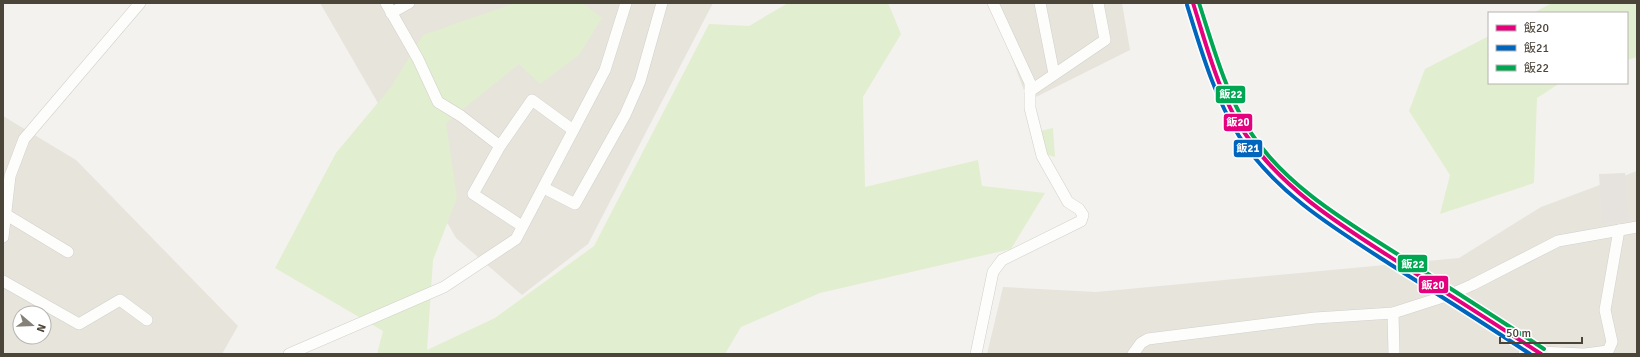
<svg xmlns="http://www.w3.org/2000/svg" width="1640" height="357" font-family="Signika,'Noto Sans JP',sans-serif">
<rect width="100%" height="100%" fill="#f4f2ee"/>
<!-- residential -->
<g fill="#e7e4dc" fill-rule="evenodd">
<path d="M320,3H713L588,244L522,295L456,238Z"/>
<path d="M991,3H1122L1130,50L1028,101Z"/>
<path d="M3,116L76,160L238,326L222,354H3ZM20,313H44V337H20Z"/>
<path d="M1637,171V354H987L1003,287L1096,292L1459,258L1541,207Z"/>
</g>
<!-- green -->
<g fill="#e1eecf">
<path d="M515,3H583L602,18L579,55L540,84L519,64L446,123L457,198L433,260L427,350L495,318L594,246L709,24L749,26L788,3H888L901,34L863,97L865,187L978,160L982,186L1045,193L1011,249L820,293L741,327L725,354H377L383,331L275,268L336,153L391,87L423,35Z"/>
<path d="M1552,3H1637V57L1627,60V13H1533Z"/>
<path d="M1489,36V83H1560L1537,98L1534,183L1440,214L1450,175L1409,111L1425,69Z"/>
<path d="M1053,128L1055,157L1045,154L1040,131Z"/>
</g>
<!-- parking -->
<path fill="#e6e3df" d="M1625,173L1629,221L1602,223L1599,174Z"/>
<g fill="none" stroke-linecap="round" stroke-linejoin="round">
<defs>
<g id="street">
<path d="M386,3L418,59L438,102L461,116L500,146"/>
<path d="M1040,3L1054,74"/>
<path d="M391,13L409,3"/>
<path d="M1030,91L1105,40L1098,3"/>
<path d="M544,188L575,204L625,115L640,81L662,3"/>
<path d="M3,215L5,214L68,252"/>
<path d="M522,226L473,194L500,146L532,100L573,130"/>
<path d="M3,237L10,176L24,139L140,3"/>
<path d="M3,281L79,324L120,300L147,320"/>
<path d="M1393,313L1394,354"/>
<path d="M289,354L444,287L516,239L605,70L626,3"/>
<path d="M976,354L993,272L1002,260L1081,221L1083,215L1079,209L1068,202L1042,156L1030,108V83L993,3"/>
<path d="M1133,354L1141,343L1148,339L1315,318L1393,313L1449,295L1472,285L1558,241L1637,227"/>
<path d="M1524,354L1539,352L1583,354"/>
<path d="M1585,354L1608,351L1612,342L1605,310L1619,230"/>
</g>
<path id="secondary" d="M1193,3C1207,47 1220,95 1245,134C1281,189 1336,221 1389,256C1440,289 1491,321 1541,354"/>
</defs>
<!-- street casing -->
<use href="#street" stroke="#d2d0cb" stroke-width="12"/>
<!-- secondary casing -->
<use href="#secondary" stroke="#d3cfc5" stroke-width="17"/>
<!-- street -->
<use href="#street" stroke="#fdfdfc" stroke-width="11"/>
<!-- secondary -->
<use href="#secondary" stroke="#f7f6f1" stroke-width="16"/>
<defs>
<path id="bus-1" d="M1193,3C1207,47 1219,96 1246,135C1284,191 1342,226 1398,262C1446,293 1494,323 1541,354"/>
<path id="bus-2" d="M1187,5C1201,50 1214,96 1239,136C1276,194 1337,230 1393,266C1439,295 1485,324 1530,354"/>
<path id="bus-3" d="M1199,3C1213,46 1225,91 1249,130C1285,186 1347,222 1402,257C1449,288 1497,318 1544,349"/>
</defs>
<!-- bus-1 casing -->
<use href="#bus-1" stroke="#fff" stroke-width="7"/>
<!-- bus-2 casing -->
<use href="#bus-2" stroke="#fff" stroke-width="7"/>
<!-- bus-3 casing -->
<use href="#bus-3" stroke="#fff" stroke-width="7"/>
<!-- bus-1 -->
<use href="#bus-1" stroke="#e5007d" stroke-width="4"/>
<!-- bus-2 -->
<use href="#bus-2" stroke="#0065bd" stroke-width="4"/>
<!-- bus-3 -->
<use href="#bus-3" stroke="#00a651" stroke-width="4"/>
</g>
<g stroke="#fff" stroke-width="1.5">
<rect x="1215" y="85" width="31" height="19" rx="4" fill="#00a651"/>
<rect x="1223" y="113" width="30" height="19" rx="4" fill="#e5007d"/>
<rect x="1233" y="139" width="30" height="19" rx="4" fill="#0065bd"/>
<rect x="1397" y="254" width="31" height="19" rx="4" fill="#00a651"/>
<rect x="1418" y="275" width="31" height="19" rx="4" fill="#e5007d"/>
</g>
<g font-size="11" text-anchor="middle" font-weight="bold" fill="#fff">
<text x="1231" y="98">飯22</text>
<text x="1238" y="126">飯20</text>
<text x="1248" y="152">飯21</text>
<text x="1413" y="268">飯22</text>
<text x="1433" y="289">飯20</text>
</g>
<!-- border -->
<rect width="1640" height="357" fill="none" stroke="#4b4439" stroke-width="8"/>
<!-- legend -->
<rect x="1488" y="12" width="140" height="72" fill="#ffffff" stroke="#b7b4b0"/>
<rect x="1496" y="25" width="20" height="6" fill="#e5007d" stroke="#b7b4b0"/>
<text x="1524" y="32" font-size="12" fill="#4b4439">飯20</text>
<rect x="1496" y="45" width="20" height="6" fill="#0065bd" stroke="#b7b4b0"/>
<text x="1524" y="52" font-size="12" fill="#4b4439">飯21</text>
<rect x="1496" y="65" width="20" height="6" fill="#00a651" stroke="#b7b4b0"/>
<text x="1524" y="72" font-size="12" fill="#4b4439">飯22</text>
<!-- north arrow -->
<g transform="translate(32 325) rotate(109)"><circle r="19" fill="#ffffff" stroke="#b7b4b0"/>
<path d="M0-3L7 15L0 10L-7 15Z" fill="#868178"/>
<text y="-6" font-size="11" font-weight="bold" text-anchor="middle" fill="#4b4439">N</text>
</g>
<!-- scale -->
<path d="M1500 337v6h82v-6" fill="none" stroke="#4b4439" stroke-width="2"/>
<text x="1506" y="337" font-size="12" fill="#4b4439" stroke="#ffffff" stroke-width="3" paint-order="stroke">50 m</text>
</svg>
